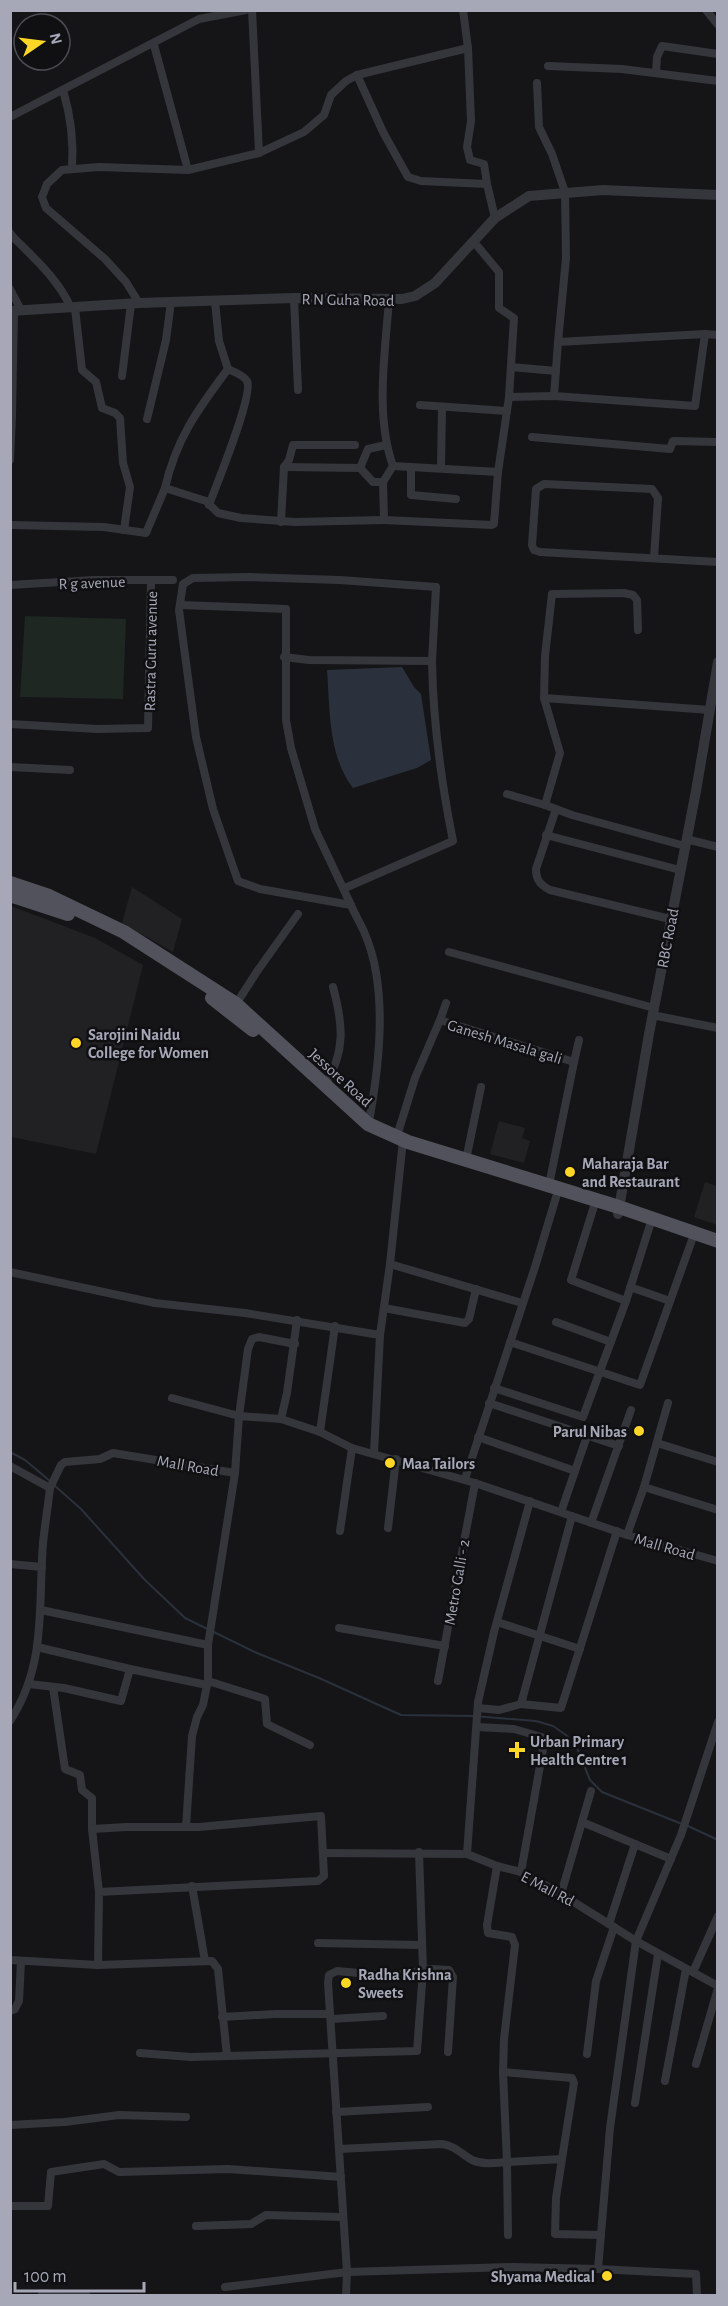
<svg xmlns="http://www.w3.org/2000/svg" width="728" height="2306" font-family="'Alegreya Sans',sans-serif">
<rect width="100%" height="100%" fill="#151517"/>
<!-- built -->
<g fill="#212124">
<path d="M132,887L182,919L173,952L122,923Z"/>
<path d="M11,906L95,938L143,965L96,1154L11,1137Z"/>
<path d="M499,1121L525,1128L522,1138L530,1141L524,1163L490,1154Z"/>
<path d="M705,1182L717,1186V1225L694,1217Z"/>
</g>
<!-- green -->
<path fill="#1e2721" d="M25,616L126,619L123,699L20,697Z"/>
<!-- water -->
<path fill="#2a313c" d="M402,667L414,687L421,694L431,760L417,768L353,788C328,756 330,708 327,670Z"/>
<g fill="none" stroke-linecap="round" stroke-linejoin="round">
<!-- stream -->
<g stroke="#2a313c" stroke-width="2">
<path d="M10,1452L25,1460L50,1481"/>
<path d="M54,1485L81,1509L144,1579L185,1618L257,1653L319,1678L401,1715L474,1716L536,1721L553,1726L566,1735L577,1748L590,1780L602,1792L682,1824"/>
<path d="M688,1826L718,1840"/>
</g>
<!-- minor -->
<g stroke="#35363c" stroke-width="8">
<path d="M252,10L259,153"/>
<path d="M706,10L718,25"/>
<path d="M154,45L188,170"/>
<path d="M468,48L471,121L467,147L470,160L484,164L487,184"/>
<path d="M548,66L622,69L718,81"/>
<path d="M656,73L657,57L662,46L718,54"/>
<path d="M357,75L383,132L408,177L421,181L487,184L495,218"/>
<path d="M537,83L539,127L552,154L565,192L566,258L558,342"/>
<path d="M63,90C71,117 74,140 72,168"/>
<path d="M10,117L199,19L246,10"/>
<path d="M10,233L13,237C35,259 58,279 71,308"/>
<path d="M474,242L499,272V308L514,318L509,397L554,396L695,406L705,334L718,335"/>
<path d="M10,289L21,310"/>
<path d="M294,298L298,390"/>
<path d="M389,300C385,353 375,416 393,466"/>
<path d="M139,303L126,282L105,259L46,208L42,197L44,192L47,184L62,170L99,167L188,170L259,153L304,132L324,115L331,95L346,81L357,75L468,48L463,10"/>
<path d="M75,308L82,370L96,382L102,408L115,413L120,418L123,463L130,487L124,530"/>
<path d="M511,367L556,371"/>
<path d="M122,376L131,304"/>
<path d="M554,396L558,342L705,334"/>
<path d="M420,405L507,411"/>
<path d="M10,417L12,416L14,311"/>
<path d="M147,419L166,340L171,302"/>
<path d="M532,437L670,449L673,441L718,442"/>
<path d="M10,460L12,416"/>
<path d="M393,466L498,472L509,397"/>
<path d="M284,467L360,468L373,482H383L393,466"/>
<path d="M411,467V495L456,499"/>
<path d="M360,468L368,449L386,445"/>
<path d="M441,468L442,407"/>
<path d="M383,482L384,520L492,525L494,524L498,472"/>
<path d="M165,488C176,439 198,409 228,369L219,341L215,302"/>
<path d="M209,505C216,486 254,394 247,381C244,375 234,372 228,369"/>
<path d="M281,522L284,467L289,460L293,445H355"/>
<path d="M10,525L104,527L146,533L165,488L206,501L218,513L241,518L295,522L384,520"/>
<path d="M654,558L658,498L652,489L544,484L536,489L532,545L534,550L540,552L718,562"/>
<path d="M10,585L94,580H173"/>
<path d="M180,605L286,609V720L291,748L315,829L351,905"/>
<path d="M638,630L637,600L633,595L624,593L552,594L545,656L544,698L560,753L545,805L572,815L685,846"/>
<path d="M284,657L309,660L432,661C433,722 441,781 453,841L345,888"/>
<path d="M544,698L710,710"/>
<path d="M10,724L97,729L148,728L151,581"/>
<path d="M10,767L70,770"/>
<path d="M507,794L545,805"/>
<path d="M556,809L536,869C536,881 541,885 550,890L670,919"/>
<path d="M546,835L680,870"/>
<path d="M686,839L718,847"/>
<path d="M449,952L654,1008"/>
<path d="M236,1004L258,970L298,914"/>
<path d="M652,1015L718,1028"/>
<path d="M440,1020L446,1003"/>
<path d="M574,1062L579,1040"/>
<path d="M325,1085C346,1051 343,1024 333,987"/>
<path d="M368,1127C379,1069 389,990 365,934C361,924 355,915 351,905L260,889L238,881L213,809L196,737L179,610L183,584L193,578L250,577L340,580L436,587L432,661"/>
<path d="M396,1139L415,1078L440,1020L574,1062L549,1185"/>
<path d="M466,1160L481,1087"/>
<path d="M594,1206L571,1280L626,1301"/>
<path d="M390,1264L522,1303"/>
<path d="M10,1272L155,1303L245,1313L380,1335"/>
<path d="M630,1287L670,1301"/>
<path d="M384,1308L465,1323L469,1319L476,1289"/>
<path d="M556,1322L611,1342"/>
<path d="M510,1342L640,1385L692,1240"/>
<path d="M494,1388L583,1417L626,1301L650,1225"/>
<path d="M172,1398L239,1416L248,1349L252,1339L259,1337L295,1344"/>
<path d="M489,1403L619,1446"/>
<path d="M281,1419L287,1393L297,1320"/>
<path d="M320,1432L335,1326"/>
<path d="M478,1437L575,1471"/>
<path d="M657,1443L718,1462"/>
<path d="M374,1453L380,1335L390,1264L403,1140"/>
<path d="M10,1466L50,1488L61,1465L65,1462L100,1459L113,1453L235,1473L239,1416L281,1419L320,1432L352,1448L475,1483L627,1535L718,1561"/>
<path d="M465,1479L535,1267L557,1194"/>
<path d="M644,1487L718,1510"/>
<path d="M561,1512L587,1436"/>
<path d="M572,1516L521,1704L561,1708L617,1531"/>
<path d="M591,1523L631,1410"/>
<path d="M388,1528L396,1459"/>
<path d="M340,1531L352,1448"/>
<path d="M627,1535L644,1487L668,1403"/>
<path d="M10,1564L42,1567"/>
<path d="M41,1610L208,1645L235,1473"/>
<path d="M497,1622L580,1649"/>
<path d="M339,1628L445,1646"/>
<path d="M208,1645V1681L265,1699L267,1724L310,1745"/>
<path d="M37,1647L130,1669"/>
<path d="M438,1681L475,1483"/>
<path d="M29,1684L64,1688L121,1701L130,1669L207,1685L208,1681"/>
<path d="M53,1687L65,1769L80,1775L82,1790L92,1798V1829L99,1892"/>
<path d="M478,1708L499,1710L521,1704"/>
<path d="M10,1721C47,1664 38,1606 43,1543C45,1524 48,1506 50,1488"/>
<path d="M477,1727L514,1729L545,1738L521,1872"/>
<path d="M582,1822L671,1859"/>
<path d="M186,1827L192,1736L197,1717L203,1705L207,1685"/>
<path d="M323,1853L467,1854L497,1866L521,1872L561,1894L636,1941L718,1986"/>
<path d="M467,1854L478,1702L494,1632L530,1501"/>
<path d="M497,1866L487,1925L488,1933L512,1937L515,1945L504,2039L503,2072L507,2162L562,2159L556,2198L555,2234L601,2235"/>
<path d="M192,1886L205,1961"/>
<path d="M561,1894L591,1791"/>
<path d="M609,1924L635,1844"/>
<path d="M318,1943L421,1945"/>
<path d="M10,1960L98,1965L99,1892L318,1881L324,1876L321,1816L199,1827H127L92,1829"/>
<path d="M98,1965L212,1961L218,1969L227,2056"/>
<path d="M693,1972L718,1916"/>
<path d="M10,2011L15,2009L19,2001L21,1961"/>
<path d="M222,2017L275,2014H330"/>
<path d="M331,2019L383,2016"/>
<path d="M448,2052L453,1977L449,1970L431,1969L392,1976L337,1971L329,1975L328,1983L347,2272L513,2267L598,2269"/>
<path d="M140,2053L191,2057L417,2051L423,1970L419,1852"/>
<path d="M587,2054L596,1981L614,1927"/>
<path d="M696,2064L718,1988"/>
<path d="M503,2072L572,2078L574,2083L562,2159"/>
<path d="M665,2081L686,1969"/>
<path d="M635,2103L658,1954"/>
<path d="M336,2112L428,2107"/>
<path d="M10,2125L65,2122L119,2115L186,2117"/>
<path d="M339,2149L442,2144C456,2146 461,2154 472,2160C483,2165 496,2163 507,2162L508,2235"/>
<path d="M10,2206H48L51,2172L104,2164L119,2172L228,2169L341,2177"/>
<path d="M196,2226L251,2224L266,2215L342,2217"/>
<path d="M225,2287L347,2272L346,2296"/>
<path d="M42,2296V2293L87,2296"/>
<path d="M697,2296L696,2274L598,2269L610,2128L636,1941L681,1835L718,1722"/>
</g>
<!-- tertiary -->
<g stroke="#35363c" stroke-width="10">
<path d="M10,311L139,303L294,298L402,299L415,296L435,283L495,218L529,196L603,190L718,195"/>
<path d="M618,1214L649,1034L696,791L718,662"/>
</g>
<!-- primary -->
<g stroke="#51525b" stroke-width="14">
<path d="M10,883L49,896L124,932L236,1004L368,1124L408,1142L619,1207L718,1241"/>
<path d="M10,895L68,914"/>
<path d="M212,998L253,1030"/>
</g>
</g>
<!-- markers -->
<g fill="#fed625" stroke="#101012" stroke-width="2">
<circle cx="76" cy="1043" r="6"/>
<circle cx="570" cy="1172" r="6"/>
<circle cx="639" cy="1431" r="6"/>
<circle cx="390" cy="1463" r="6"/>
<path d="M514 1741h6v6h6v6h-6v6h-6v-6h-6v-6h6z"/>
<circle cx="346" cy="1983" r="6"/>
<circle cx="607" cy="2276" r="6"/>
</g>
<g text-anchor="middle" stroke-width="5" stroke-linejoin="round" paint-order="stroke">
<!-- street labels -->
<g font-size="16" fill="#a6a8b8" stroke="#101012">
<text transform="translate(348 299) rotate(1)" y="6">R N Guha Road</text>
<text transform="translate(92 582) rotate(-2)" y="6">R g avenue</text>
<text transform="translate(150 651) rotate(-89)" y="6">Rastra Guru avenue</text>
<text transform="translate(667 938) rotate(-79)" y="6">RBC Road</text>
<text transform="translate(505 1041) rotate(17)" y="6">Ganesh Masala gali</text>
<text transform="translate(341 1077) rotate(42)" y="6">Jessore Road</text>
<text transform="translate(188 1465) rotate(10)" y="6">Mall Road</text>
<text transform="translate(665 1546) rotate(16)" y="6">Mall Road</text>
<text transform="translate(456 1582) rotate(-80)" y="6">Metro Galli - 2</text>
<text transform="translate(548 1888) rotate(28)" y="6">E Mall Rd</text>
</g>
<!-- poi labels -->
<g font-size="16" font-weight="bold" fill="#a6a8b8" stroke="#101012" text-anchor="start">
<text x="88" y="1040">Sarojini Naidu<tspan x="88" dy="18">College for Women</tspan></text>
<text x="582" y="1169">Maharaja Bar<tspan x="582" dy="18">and Restaurant</tspan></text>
<text x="627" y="1437" text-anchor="end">Parul Nibas</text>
<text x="402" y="1469">Maa Tailors</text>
<text x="530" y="1747">Urban Primary<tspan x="530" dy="18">Health Centre 1</tspan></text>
<text x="358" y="1980">Radha Krishna<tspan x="358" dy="18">Sweets</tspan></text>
<text x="595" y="2282" text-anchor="end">Shyama Medical</text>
</g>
</g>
<!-- border -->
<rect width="728" height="2306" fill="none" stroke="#a6a8b8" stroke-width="24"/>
<!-- north arrow -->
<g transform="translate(42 42) rotate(76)"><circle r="28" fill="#101012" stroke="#4c4d54" stroke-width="1.5"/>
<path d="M0-4.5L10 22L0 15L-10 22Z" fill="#fed625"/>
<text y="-9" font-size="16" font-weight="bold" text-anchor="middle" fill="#a6a8b8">N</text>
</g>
<!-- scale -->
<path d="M15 2282v9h129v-9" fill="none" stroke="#a6a8b8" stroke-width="3"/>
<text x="24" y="2282" font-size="18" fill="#a6a8b8" stroke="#101012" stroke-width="4.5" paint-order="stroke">100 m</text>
</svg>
